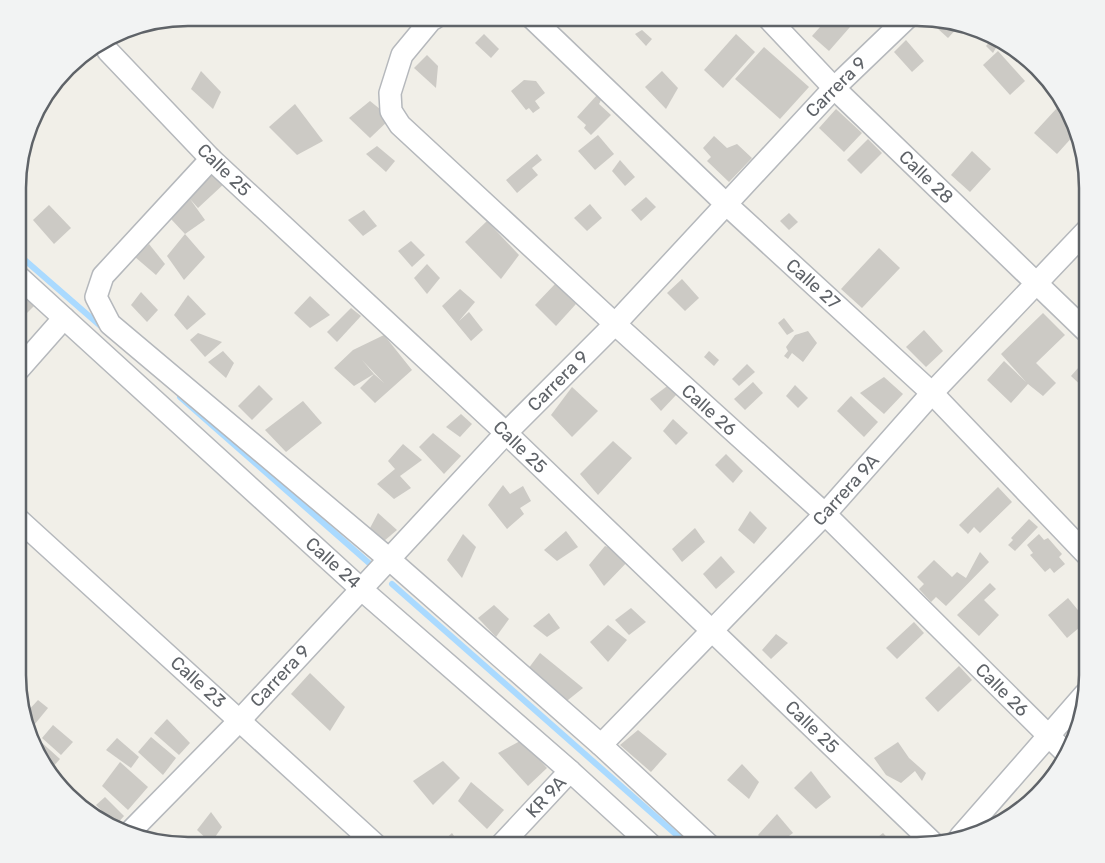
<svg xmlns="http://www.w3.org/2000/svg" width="1105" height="863" font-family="Rubik,sans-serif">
<rect width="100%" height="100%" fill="#f1efe8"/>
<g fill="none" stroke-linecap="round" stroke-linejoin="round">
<!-- stream -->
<g stroke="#aadaff" stroke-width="6">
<path d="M19,255L104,329"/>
<path d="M180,397L369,563"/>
<path d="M392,584L688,845"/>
</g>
</g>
<!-- building -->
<g fill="#cccac5" fill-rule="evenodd">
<path d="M828,18H840L850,27L829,51L812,36Z"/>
<path d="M926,18H928L960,25L948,38Z"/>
<path d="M642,30L652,39L646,46L635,34Z"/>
<path d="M484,34L499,49L491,58L475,43Z"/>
<path d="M736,34L755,52L723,88L704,70Z"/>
<path d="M906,40L924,61L912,72L894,52Z"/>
<path d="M991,40L997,46L993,53L986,46Z"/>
<path d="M764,47L809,87L780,119L735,79Z"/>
<path d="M998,51L1025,81L1010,95L983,65Z"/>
<path d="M427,55L438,66L436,88L414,68Z"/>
<path d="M201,71L221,92L213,109L191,89Z"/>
<path d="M662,71L678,88L666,109L645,87Z"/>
<path d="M524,80L536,81L545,93L535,101L540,108L533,113L529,108L526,110L511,91Z"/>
<path d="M598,94L602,98L599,104L611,115L591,135L584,128L586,125L577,117Z"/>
<path d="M370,101L391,118L370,138L349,118Z"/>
<path d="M295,104L323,141L297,155L269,127Z"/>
<path d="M1057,108L1072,122L1075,134L1057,154L1034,133Z"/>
<path d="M836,109L862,133L844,152L819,128Z"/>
<path d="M598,135L614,154L595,170L578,151Z"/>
<path d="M714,136L727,148L737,144L752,158L729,182L707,161L711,157L703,148Z"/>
<path d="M868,139L882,153L861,174L847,160Z"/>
<path d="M377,146L395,161L386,172L366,154Z"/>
<path d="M972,151L991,169L970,192L951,175Z"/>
<path d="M537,154L542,160L532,168L538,175L517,193L506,180Z"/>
<path d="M620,160L635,177L625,186L612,171Z"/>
<path d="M213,170L226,182L198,208L190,199L205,220L185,234L205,257L184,280L167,256L185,234L171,219L187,196Z"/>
<path d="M646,197L656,207L641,221L631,210Z"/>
<path d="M590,204L602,218L587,231L574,218Z"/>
<path d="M49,205L71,228L54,244L33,220Z"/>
<path d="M364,210L377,226L363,236L348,220Z"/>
<path d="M789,213L798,222L789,230L780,221Z"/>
<path d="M487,221L519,255L501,279L465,242Z"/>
<path d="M411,241L425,255L412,267L398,251Z"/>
<path d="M149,244L165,264L156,275L135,257Z"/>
<path d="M879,248L900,268L862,308L841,289Z"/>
<path d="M427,264L440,278L427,294L414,278Z"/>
<path d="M682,279L699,298L685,311L667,293Z"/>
<path d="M556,283L576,304L556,326L535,305Z"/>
<path d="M460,289L475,302L459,321L469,312L483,330L471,341L442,306Z"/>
<path d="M19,291L34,306L23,317L19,313Z"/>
<path d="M141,292L158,310L147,322L131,305Z"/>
<path d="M188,295L206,314L187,330L174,315Z"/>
<path d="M310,296L330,315L310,328L294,313Z"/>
<path d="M351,308L361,316L337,342L327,332Z"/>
<path d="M1043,313L1065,335L1036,363L1056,383L1043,396L1028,384L1011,403L987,380L1004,361L1026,382L1001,354Z"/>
<path d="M784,318L794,331L787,335L778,323Z"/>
<path d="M924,330L943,351L926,367L906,347Z"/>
<path d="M808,331L817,343L803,362L792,353L788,359L784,356L788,351L786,347L795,335Z"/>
<path d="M198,333L222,342L205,357L190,340Z"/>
<path d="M384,335L412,370L375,403L360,388L374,374L354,386L334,368L353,350ZM362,360L384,383L374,374Z"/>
<path d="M223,351L234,363L226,378L208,362Z"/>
<path d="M709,351L719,360L714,366L704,357Z"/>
<path d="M1087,358V391L1071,376Z"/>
<path d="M747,364L755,372L739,386L732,379Z"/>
<path d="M884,377L903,394L884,414L860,393Z"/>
<path d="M753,382L763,393L745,410L734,399Z"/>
<path d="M670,384L677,394L661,411L650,399Z"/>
<path d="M259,385L273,399L252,420L238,406Z"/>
<path d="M795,385L808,398L798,408L786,396Z"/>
<path d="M572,387L598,411L572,437L551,415Z"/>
<path d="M851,396L878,422L864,437L837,411Z"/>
<path d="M303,401L322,423L286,452L265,430Z"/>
<path d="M461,414L472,424L460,437L446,427Z"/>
<path d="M673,419L688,433L676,445L663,431Z"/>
<path d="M433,433L461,456L444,474L419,447Z"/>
<path d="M613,441L632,458L598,495L580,474Z"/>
<path d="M403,444L422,460L400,476L411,488L394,499L377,484L395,469L388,461Z"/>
<path d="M726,454L743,471L733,483L715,465Z"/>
<path d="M503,485L510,494L523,486L531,501L520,508L524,514L507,529L488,505Z"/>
<path d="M998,487L1012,502L980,533L974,527L968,534L959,525Z"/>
<path d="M750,511L767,528L754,544L738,530Z"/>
<path d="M378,513L397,530L384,541L370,528Z"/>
<path d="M1029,519L1038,527L1015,551L1008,545L1013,540L1011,538Z"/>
<path d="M695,528L705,542L682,562L672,549Z"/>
<path d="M566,531L578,547L557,561L544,550Z"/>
<path d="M463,534L476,547L462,578L447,560Z"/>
<path d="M1039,534L1044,540L1048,538L1062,554L1059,557L1065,564L1054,573L1050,568L1045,572L1030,555L1033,553L1027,545Z"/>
<path d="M605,546L633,556L604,586L589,565Z"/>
<path d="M980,552L989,562L946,606L936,597L931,602L919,589L924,584L917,577L934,560L952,577L957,572L966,578Z"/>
<path d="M721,556L735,572L716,589L703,574Z"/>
<path d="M990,583L996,589L984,600L999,615L979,636L957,615Z"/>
<path d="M1068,598L1087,621L1067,638L1048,615Z"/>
<path d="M494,605L509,619L496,637L478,618Z"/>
<path d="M631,608L646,622L629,635L615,620Z"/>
<path d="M549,613L560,628L547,637L533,626Z"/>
<path d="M914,622L924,633L897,659L886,648Z"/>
<path d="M608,625L627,640L608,662L590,642Z"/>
<path d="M776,634L788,643L771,659L762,650Z"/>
<path d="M540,653L583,688L563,704L528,669Z"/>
<path d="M959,666L972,680L938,712L925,698Z"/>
<path d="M310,673L345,707L330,731L291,694Z"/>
<path d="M38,700L48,708L30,730L25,714Z"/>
<path d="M167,719L190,743L179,755L154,733Z"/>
<path d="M53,725L73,742L61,755L42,738Z"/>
<path d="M638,730L667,754L651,772L620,745Z"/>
<path d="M151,737L176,758L163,775L138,752Z"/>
<path d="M117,738L139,757L131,768L106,750Z"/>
<path d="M522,740L547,768L528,786L498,753Z"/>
<path d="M40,741L60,759L50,770L35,750Z"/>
<path d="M898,742L909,758L926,773L922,781L915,771L901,783L886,775L874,758Z"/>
<path d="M443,761L460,778L433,805L413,781Z"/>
<path d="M120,762L148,787L128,810L102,786Z"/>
<path d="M742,764L759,782L749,799L727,780Z"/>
<path d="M811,771L831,797L816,809L794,788Z"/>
<path d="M471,782L504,810L487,829L458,801Z"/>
<path d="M105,797L124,816L116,825L96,805Z"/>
<path d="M211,812L222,827L211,843L197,830Z"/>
<path d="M777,814L793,833L777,845H768L758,835Z"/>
<path d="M452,833L460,845H439Z"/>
<path d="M883,833L894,845H868Z"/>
<path d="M162,836L168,843L157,841Z"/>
</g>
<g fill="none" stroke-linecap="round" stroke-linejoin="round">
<defs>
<g id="minor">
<path d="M435,18L431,20L402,55L390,93L391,111L400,125L615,324L825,514L1066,753"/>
<path d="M532,18L726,204L932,393L1087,555"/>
<path d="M768,18L834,88L1087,332"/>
<path d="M108,51L211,159L506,433L932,842"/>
<path d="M211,159L103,276L96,297L110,324L389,559L601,745L709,845"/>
<path d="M19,277L361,589L570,771L651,845"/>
<path d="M19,369L64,318"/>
<path d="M18,519L376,845"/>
<path d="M601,745L825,514L932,393L1087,230"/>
<path d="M128,834L240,720L506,433L615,324L834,88L907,18"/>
<path d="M960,837L1085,694"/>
<path d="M501,845L570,771"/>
</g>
</defs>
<!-- minor casing -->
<use href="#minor" stroke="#b5b8bc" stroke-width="24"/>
<!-- minor -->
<use href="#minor" stroke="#fff" stroke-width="21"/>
</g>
<g text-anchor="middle" stroke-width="5" stroke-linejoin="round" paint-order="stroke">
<!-- street labels -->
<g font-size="18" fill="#5f6368" stroke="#fff">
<text transform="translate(836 87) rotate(-45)" y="6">Carrera 9</text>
<text transform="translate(224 170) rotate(44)" y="6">Calle 25</text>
<text transform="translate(926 177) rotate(44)" y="6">Calle 28</text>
<text transform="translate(813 284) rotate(42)" y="6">Calle 27</text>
<text transform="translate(558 381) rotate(-45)" y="6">Carrera 9</text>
<text transform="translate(709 410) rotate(42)" y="6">Calle 26</text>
<text transform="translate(520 447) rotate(44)" y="6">Calle 25</text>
<text transform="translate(846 490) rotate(-48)" y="6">Carrera 9A</text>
<text transform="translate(333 563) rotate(42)" y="6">Calle 24</text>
<text transform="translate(280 676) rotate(-47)" y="6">Carrera 9</text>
<text transform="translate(198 682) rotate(42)" y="6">Calle 23</text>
<text transform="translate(1002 690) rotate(45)" y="6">Calle 26</text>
<text transform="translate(812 727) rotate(44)" y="6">Calle 25</text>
<text transform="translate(546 797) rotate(-47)" y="6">KR 9A</text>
</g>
</g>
<!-- crop -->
<path d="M0 0H1105V863H0ZM188 26H917A162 162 0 0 1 1079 188V675A162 162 0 0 1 917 837H188A162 162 0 0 1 26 675V188A162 162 0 0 1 188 26Z" fill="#f2f3f3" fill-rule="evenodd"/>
<path fill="none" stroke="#5f6368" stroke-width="2.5" d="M188 26H917A162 162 0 0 1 1079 188V675A162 162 0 0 1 917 837H188A162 162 0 0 1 26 675V188A162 162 0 0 1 188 26Z"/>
</svg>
